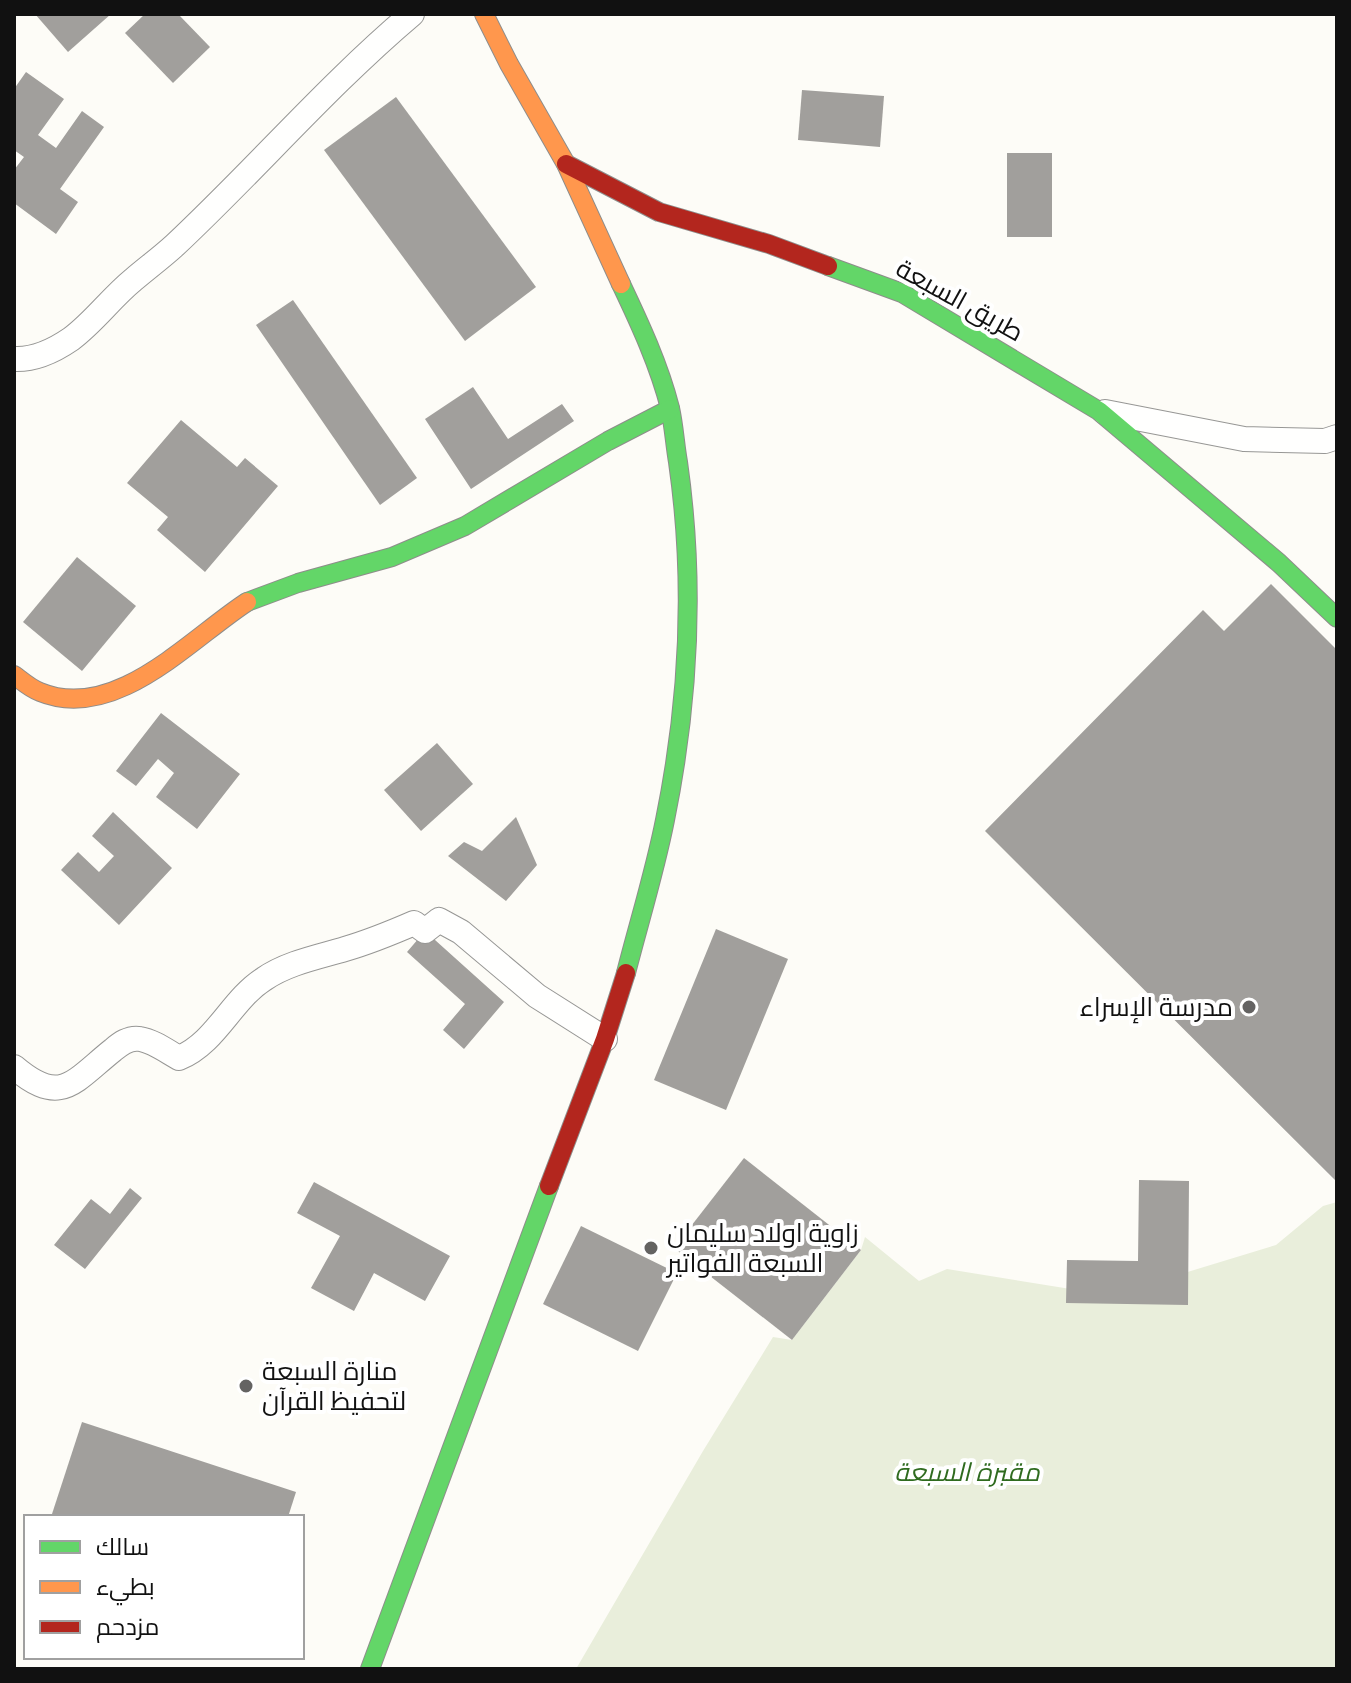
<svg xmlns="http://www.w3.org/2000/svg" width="1351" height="1683" font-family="Georgia,Cairo,serif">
<rect width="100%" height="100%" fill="#fdfcf7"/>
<!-- cemetery -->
<path fill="#e9eedb" d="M1337,1202V1669H576L703,1451L773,1337L792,1340L861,1250L865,1237L919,1281L947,1269L1083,1291L1122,1292L1276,1245L1323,1206Z"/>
<!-- building -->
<g fill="#a19f9c">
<path d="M35,14H111L68,52Z"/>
<path d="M145,14H178L210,47L173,83L125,33Z"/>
<path d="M26,72L64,99L38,135L56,148L82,111L104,127L60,189L78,202L56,234L14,203V170L24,157L14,150V89Z"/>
<path d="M802,90L884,96L880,147L798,140Z"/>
<path d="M396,97L536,287L465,341L324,150Z"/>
<rect x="1007" y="153" width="45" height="84"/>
<path d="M293,300L417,478L380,505L256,325Z"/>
<path d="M473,387L508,439L562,404L574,421L471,489L425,419Z"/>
<path d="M181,420L237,467L245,458L278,486L205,572L157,530L168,517L127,483Z"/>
<path d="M77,557L136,606L82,671L23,622Z"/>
<path d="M1271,584L1337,650V1182L985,831L1203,610L1224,631Z"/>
<path d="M161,713L240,774L197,829L156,797L174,773L158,759L136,786L116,771Z"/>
<path d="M437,743L473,784L421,831L384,790Z"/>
<path d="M113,812L172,868L119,925L61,870L78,852L99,872L114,856L92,836Z"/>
<path d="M516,817L537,865L506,901L448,856L464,842L482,851Z"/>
<path d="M716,929L788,959L726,1110L654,1080Z"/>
<path d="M425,931L504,1002L464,1049L443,1030L465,1004L407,952Z"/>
<path d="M744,1158L861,1250L792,1340L674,1248Z"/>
<path d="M1139,1180L1189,1181L1188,1305L1066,1303L1067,1260L1138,1261Z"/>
<path d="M314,1182L450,1256L425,1301L374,1273L354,1311L311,1288L340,1236L297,1213Z"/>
<path d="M130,1188L142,1198L85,1269L54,1245L91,1199L110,1214Z"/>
<path d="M581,1226L677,1273L638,1351L543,1304Z"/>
<path d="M82,1422L296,1492L288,1517H51Z"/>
</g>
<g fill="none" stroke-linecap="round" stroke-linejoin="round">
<defs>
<g id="street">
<path d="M14,359C34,360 55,350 71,339C94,322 111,298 133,280C147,268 162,257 175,245C256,169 328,85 412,14"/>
<path d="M1105,412L1244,439L1325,441L1337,437"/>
<path d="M14,1067C61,1107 73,1082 113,1050C120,1044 129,1037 140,1039C153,1041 168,1052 179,1058C216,1043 231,1000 264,979C287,963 318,957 345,949C369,942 391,933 414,923L425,931L439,920L461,932L537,996L605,1039"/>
</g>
<g id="fast">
<path d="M828,266L902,293L1099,411L1279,563L1337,618"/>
<path d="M621,284C640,324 659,365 670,408C674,426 675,445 678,462C695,581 689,702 665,820C655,871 639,922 626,973"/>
<path d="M247,602L298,583L392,557L465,526L608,441L670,409"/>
<path d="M370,1669L549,1186"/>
</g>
<g id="slow">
<path d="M484,14L509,64L566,164L621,284"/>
<path d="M14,675C22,681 31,689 40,692C115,723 190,639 247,602"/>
</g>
<g id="jam">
<path d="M566,164L659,212L769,244L828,266"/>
<path d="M549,1186L605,1039L626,973"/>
</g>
</defs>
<!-- street casing -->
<use href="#street" stroke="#979795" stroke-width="26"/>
<!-- fast casing -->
<use href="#fast" stroke="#8e8d8b" stroke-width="20"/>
<!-- slow casing -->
<use href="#slow" stroke="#8e8d8b" stroke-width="20"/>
<!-- jam casing -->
<use href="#jam" stroke="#8e8d8b" stroke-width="20"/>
<!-- street -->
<use href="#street" stroke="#fffffe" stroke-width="24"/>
<!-- fast -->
<use href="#fast" stroke="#63d668" stroke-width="18"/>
<!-- slow -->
<use href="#slow" stroke="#ff974d" stroke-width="18"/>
<!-- jam -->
<use href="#jam" stroke="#b3261e" stroke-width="18"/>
</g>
<!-- markers -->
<g fill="#646362" stroke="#fff" stroke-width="3">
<circle cx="1249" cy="1007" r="8"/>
<circle cx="651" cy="1248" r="8"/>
<circle cx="246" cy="1386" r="8"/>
</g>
<g text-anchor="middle" stroke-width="8" stroke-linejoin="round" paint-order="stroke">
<!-- street labels -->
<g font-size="26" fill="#111" stroke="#fff">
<text transform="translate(960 300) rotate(29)" y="9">طريق السبعة</text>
</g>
<!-- poi labels -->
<g font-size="26" fill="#111" stroke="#fff" text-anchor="start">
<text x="1233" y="1016" text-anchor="end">مدرسة الإسراء</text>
<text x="667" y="1242">زاوية اولاد سليمان<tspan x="667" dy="30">السبعة الفواتير</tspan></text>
<text x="262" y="1380">منارة السبعة<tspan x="262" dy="30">لتحفيظ القرآن</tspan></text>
</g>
<!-- park labels -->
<g font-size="26" font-style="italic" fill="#2f6b1f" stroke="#fff">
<text x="967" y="1481">مقبرة السبعة</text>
</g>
</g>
<!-- border -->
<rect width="1351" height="1683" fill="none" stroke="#111111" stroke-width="32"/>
<!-- legend -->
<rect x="24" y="1515" width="280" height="144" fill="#ffffff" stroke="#a0a0a0" stroke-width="2"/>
<rect x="40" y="1541" width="40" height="12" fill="#63d668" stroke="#a0a0a0" stroke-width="2"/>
<text x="96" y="1555" font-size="24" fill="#111111">سالك</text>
<rect x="40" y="1581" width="40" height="12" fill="#ff974d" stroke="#a0a0a0" stroke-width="2"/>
<text x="96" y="1595" font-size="24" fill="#111111">بطيء</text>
<rect x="40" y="1621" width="40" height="12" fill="#b3261e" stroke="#a0a0a0" stroke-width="2"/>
<text x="96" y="1635" font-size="24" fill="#111111">مزدحم</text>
</svg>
